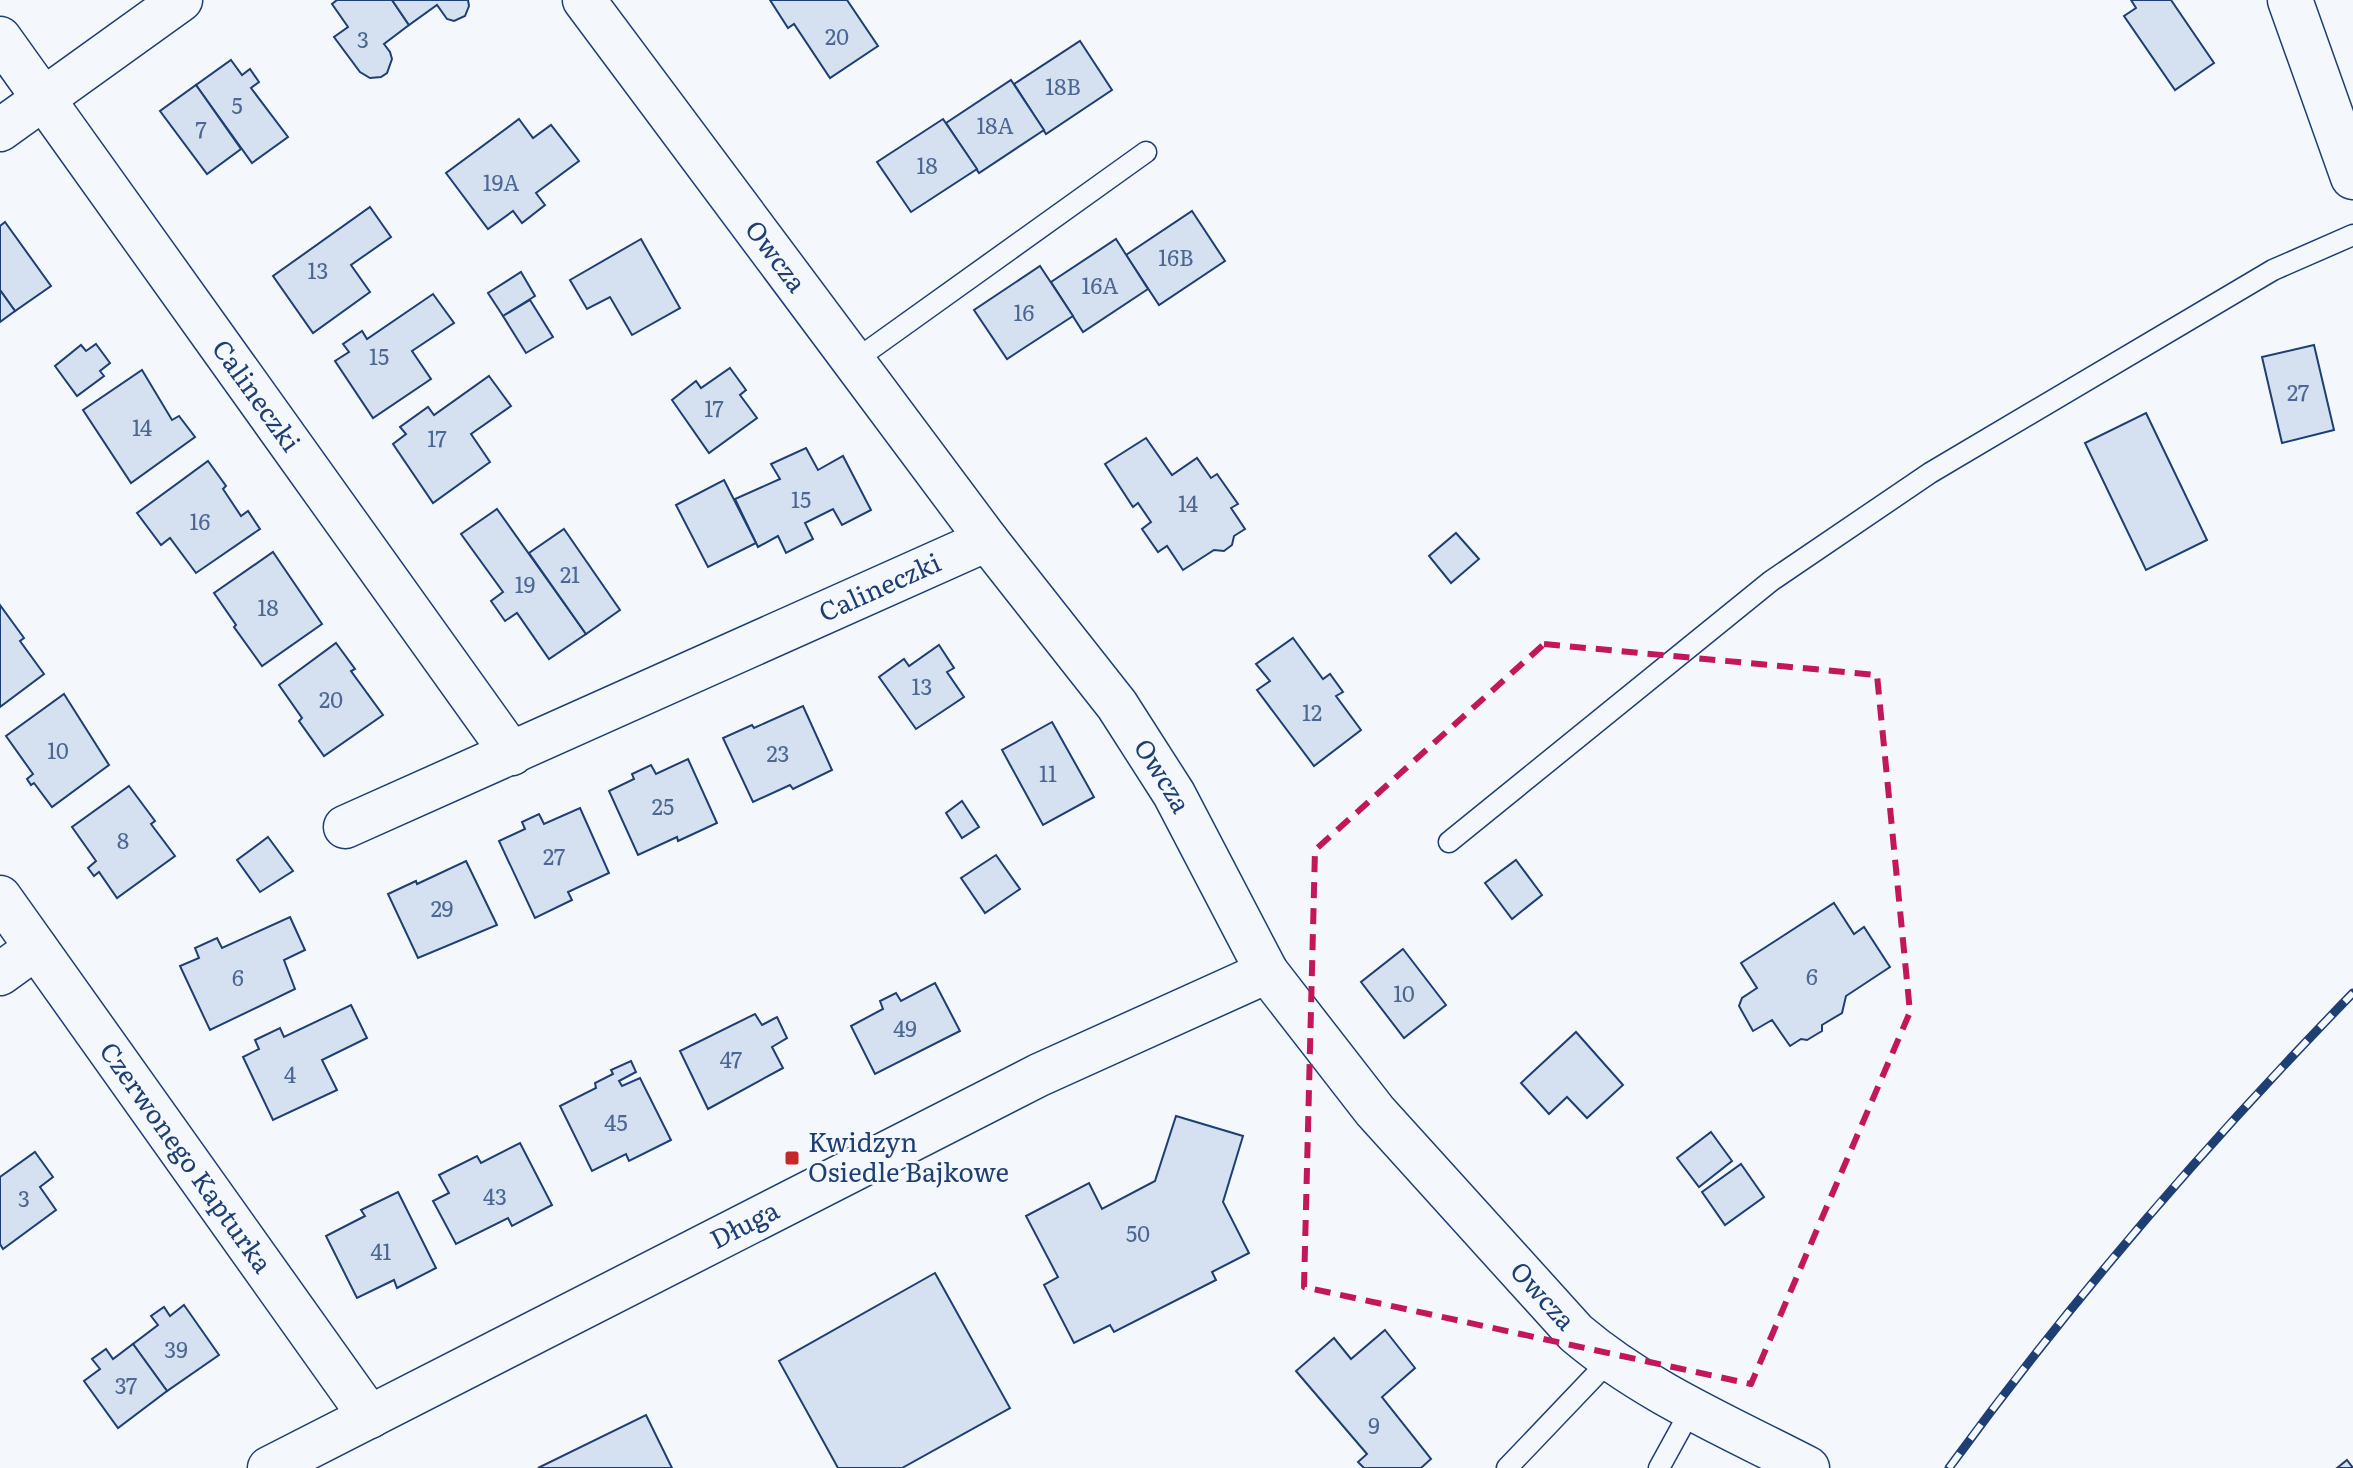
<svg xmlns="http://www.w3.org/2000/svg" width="2353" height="1468" font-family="Literata,serif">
<rect width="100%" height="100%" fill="#f4f7fb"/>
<!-- building -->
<g fill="#d5e0f0" stroke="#1d3f73" stroke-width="2">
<path d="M337,0H392L409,25L384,44L390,52L392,59L387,73L381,77L370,78L360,72L334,37L348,27L332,4Z"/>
<path d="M392,0H468L469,6L465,16L454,21L447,19L437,5L409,25Z"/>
<path d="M770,0H847L878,46L830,78L794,24L788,28Z"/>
<path d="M2131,0H2171L2214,63L2175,90L2124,16L2136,8Z"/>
<path d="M1080,41L1112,90L1046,134L1014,84Z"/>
<path d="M231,60L242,75L250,69L259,82L251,88L288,137L252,163L196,85Z"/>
<path d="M1011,80L1044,130L979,173L946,123Z"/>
<path d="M196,85L241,149L207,174L160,111Z"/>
<path d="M519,119L533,138L551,125L579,161L536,193L545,205L522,223L513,211L488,229L446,173Z"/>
<path d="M943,119L977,169L911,212L877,162Z"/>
<path d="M370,207L391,237L351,265L370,292L313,333L273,276Z"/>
<path d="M1192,211L1225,261L1159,305L1126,255Z"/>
<path d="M5,222L51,286L15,311L0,290V226Z"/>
<path d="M641,239L680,308L632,335L610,297L587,309L570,280Z"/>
<path d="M1116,239L1148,289L1083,332L1051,282Z"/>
<path d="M1040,266L1073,316L1007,359L974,310Z"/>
<path d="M521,272L535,296L503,316L488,293Z"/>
<path d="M0,290L15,311L0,322Z"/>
<path d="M433,294L454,323L412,351L431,379L373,418L335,361L349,352L343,344L362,331L367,339Z"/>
<path d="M530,300L553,337L526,353L503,316Z"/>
<path d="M96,344L110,363L100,371L104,376L77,396L55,366L81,345L86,351Z"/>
<path d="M2314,345L2334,430L2282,443L2262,357Z"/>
<path d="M730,368L746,390L740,395L757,418L709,453L672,400L696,381L701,388Z"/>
<path d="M142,370L172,420L179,416L195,437L131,483L83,410Z"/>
<path d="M489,376L511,406L471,434L490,462L433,503L393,444L406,434L400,427L428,407L434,415Z"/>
<path d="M2146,413L2207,540L2146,570L2085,443Z"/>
<path d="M1146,438L1172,475L1197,458L1211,478L1217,474L1238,504L1231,508L1245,529L1234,536L1232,545L1224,551L1214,550L1183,570L1167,546L1158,552L1142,529L1151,522L1138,503L1133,507L1105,464Z"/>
<path d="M806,448L818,470L843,456L871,510L842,525L833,509L805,523L813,539L786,553L778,536L758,547L735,499L780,479L771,464Z"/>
<path d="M208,461L226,486L223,489L241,516L248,511L260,529L196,573L170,538L161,545L137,513Z"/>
<path d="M724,480L756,543L708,567L676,505Z"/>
<path d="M497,509L586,634L549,659L517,613L505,621L491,601L503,592L461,534Z"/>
<path d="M564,529L620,610L586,634L529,553Z"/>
<path d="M1456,533L1479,559L1451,583L1429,556Z"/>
<path d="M273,552L322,624L262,666L234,627L236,625L214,593Z"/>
<path d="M0,605L24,638L20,641L44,674L0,707Z"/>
<path d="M1293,638L1323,679L1330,674L1343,692L1336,696L1361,730L1314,766L1257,690L1270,681L1256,664Z"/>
<path d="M336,643L355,669L351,671L383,715L324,756L299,721L302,718L279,685Z"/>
<path d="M939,645L954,668L947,672L964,697L916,729L879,677L904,659L909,666Z"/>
<path d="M64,694L109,765L52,807L34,783L31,785L27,779L33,774L6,736Z"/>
<path d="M803,706L832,770L793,789L790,785L753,802L723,738L752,725L754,728Z"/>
<path d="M1052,722L1094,797L1043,825L1002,750Z"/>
<path d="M688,759L717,823L678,841L677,837L638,855L609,791L634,779L632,774L651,765L656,774Z"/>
<path d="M129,786L155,821L151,824L175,856L117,898L99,872L94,876L88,868L96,861L72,827Z"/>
<path d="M962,801L979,827L962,838L946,813Z"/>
<path d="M580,808L609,873L568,892L572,900L535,918L499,841L525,829L522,822L539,814L544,824Z"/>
<path d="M268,837L293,871L260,892L237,860Z"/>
<path d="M996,855L1020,889L985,913L961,878Z"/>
<path d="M1516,860L1542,895L1512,919L1485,883Z"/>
<path d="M466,861L497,925L418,958L388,894L416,881L417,884Z"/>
<path d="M1834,903L1854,934L1864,927L1890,967L1846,996L1842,1013L1822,1025V1031L1807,1040L1801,1039L1790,1046L1772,1020L1753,1031L1739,1006L1742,998L1757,988L1741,963Z"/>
<path d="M290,917L305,950L284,960L295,989L210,1030L180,966L199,958L195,948L217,938L222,948Z"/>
<path d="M1403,949L1446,1005L1404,1038L1361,982Z"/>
<path d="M935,983L960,1031L875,1074L851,1026L883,1009L880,1001L896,993L901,1001Z"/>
<path d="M351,1005L367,1038L322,1060L337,1090L273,1120L243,1057L259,1049L255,1040L280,1028L284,1037Z"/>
<path d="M755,1014L762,1025L777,1017L787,1038L772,1047L783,1068L708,1109L680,1051Z"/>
<path d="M1576,1032L1623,1085L1587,1118L1567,1097L1549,1114L1521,1083Z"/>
<path d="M631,1061L636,1072L619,1081L622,1086L640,1078L671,1140L629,1161L626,1154L592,1171L560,1106L596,1088L595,1083L613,1074L611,1070Z"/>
<path d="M1176,1116L1243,1136L1223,1202L1249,1253L1212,1272L1216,1280L1114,1332L1110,1325L1074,1343L1044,1285L1058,1277L1026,1216L1089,1183L1102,1209L1155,1181Z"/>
<path d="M1711,1132L1732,1161L1699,1187L1677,1158Z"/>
<path d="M520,1143L552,1205L512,1226L508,1218L456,1244L433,1201L449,1193L439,1175L477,1156L481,1163Z"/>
<path d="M35,1152L53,1177L40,1187L56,1210L3,1249L0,1244V1177Z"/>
<path d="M1741,1164L1764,1197L1725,1225L1702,1192Z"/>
<path d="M398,1192L436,1268L397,1288L394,1280L357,1298L326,1236L365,1216L361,1210Z"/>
<path d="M935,1273L1010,1408L902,1468H838L779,1361Z"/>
<path d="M184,1305L219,1355L167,1391L133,1344L158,1325L151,1316L164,1307L170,1316Z"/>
<path d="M1385,1330L1415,1368L1382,1397L1431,1459L1421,1468H1364L1358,1462L1367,1454L1296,1371L1334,1338L1351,1359Z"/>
<path d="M133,1344L167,1391L118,1428L84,1381L100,1369L92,1359L106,1349L113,1359Z"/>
<path d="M646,1415L672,1468H538Z"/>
<path d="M2347,1460L2353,1468H2337Z"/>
</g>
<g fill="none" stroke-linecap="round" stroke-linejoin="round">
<defs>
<g id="service">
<path d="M854,361L1146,152"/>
<path d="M1449,842L1771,581L1930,473L2273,270L2353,235"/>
<path d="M1507,1468L1609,1361"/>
<path d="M1659,1468L1692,1408"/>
</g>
<g id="minor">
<path id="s1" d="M584,0L987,540L1117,705L1174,794L1267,972L1375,1111L1576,1333C1644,1391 1729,1427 1808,1468"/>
<path id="s2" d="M0,38L512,754"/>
<path d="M0,130L181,0"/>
<path id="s3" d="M345,827L987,540"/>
<path id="s4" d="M0,897L370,1417"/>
<path d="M0,974L36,948"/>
<path id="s5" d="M269,1468L1039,1075L1267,972"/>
</g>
<path id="tertiary" d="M2290,0L2353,177"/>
</defs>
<!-- service casing -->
<use href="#service" stroke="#1d3f73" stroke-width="23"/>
<!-- minor casing -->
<use href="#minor" stroke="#1d3f73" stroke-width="45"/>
<!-- tertiary casing -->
<use href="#tertiary" stroke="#1d3f73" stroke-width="47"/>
<!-- service -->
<use href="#service" stroke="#f4f7fb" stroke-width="20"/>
<!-- minor -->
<use href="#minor" stroke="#f4f7fb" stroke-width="42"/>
<!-- tertiary -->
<use href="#tertiary" stroke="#f4f7fb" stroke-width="44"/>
<defs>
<path id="rail" d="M1949,1468C2072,1299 2208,1142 2353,993"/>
</defs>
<!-- rail casing -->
<use href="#rail" stroke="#1d3f73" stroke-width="9"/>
<!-- rail -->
<use href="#rail" stroke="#f4f7fb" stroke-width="6" stroke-dasharray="18" stroke-linecap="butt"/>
</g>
<!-- marked area -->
<path fill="none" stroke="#c2185b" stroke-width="6" stroke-dasharray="16 10" stroke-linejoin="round" d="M1544,644L1877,675L1910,1012L1751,1384L1304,1287L1315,850Z"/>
<!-- markers -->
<rect fill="#c62828" stroke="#f4f7fb" stroke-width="3" x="784" y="1150" width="16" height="16" rx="4"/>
<g text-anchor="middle" stroke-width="6" stroke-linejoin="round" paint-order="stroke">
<!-- number labels -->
<g font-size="22" fill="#4b6792">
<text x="837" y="45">20</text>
<text x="363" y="48">3</text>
<text x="1063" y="95">18B</text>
<text x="237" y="114">5</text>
<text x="995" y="134">18A</text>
<text x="201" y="138">7</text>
<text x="927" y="174">18</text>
<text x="501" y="191">19A</text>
<text x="1176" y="266">16B</text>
<text x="318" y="279">13</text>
<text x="1100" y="294">16A</text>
<text x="1024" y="321">16</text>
<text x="379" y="365">15</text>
<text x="2298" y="401">27</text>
<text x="714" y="417">17</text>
<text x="142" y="436">14</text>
<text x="437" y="447">17</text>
<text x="801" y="508">15</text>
<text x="1188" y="512">14</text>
<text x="200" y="530">16</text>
<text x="570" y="583">21</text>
<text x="525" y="593">19</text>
<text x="268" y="616">18</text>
<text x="922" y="695">13</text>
<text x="331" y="708">20</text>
<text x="1312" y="721">12</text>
<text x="58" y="759">10</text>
<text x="778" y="762">23</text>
<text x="1048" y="782">11</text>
<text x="663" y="815">25</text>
<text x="123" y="849">8</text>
<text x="554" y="865">27</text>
<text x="442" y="917">29</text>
<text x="1812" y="985">6</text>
<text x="238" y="986">6</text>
<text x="1404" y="1002">10</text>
<text x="905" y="1037">49</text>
<text x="731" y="1068">47</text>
<text x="290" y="1083">4</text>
<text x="616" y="1131">45</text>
<text x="495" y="1205">43</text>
<text x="24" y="1207">3</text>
<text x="1138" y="1242">50</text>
<text x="381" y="1260">41</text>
<text x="176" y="1358">39</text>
<text x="126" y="1394">37</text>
<text x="1374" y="1434">9</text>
</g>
<!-- street labels -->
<g font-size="26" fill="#1d3f73" stroke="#f4f7fb">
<text dy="9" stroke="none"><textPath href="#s1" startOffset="320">Owcza</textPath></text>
<text dy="9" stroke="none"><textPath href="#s2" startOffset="440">Calineczki</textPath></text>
<text dy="9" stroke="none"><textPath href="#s3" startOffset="586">Calineczki</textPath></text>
<text dy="9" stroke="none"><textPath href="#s1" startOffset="968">Owcza</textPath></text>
<text dy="9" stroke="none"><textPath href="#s4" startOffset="320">Czerwonego Kapturka</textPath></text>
<text dy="9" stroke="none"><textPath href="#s5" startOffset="534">Długa</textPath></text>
<text dy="9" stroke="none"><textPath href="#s1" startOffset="1616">Owcza</textPath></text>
</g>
<!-- poi labels -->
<g font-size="26" fill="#1d3f73" stroke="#f4f7fb" text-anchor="start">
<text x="808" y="1152">Kwidzyn<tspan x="808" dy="30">Osiedle Bajkowe</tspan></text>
</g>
</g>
</svg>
